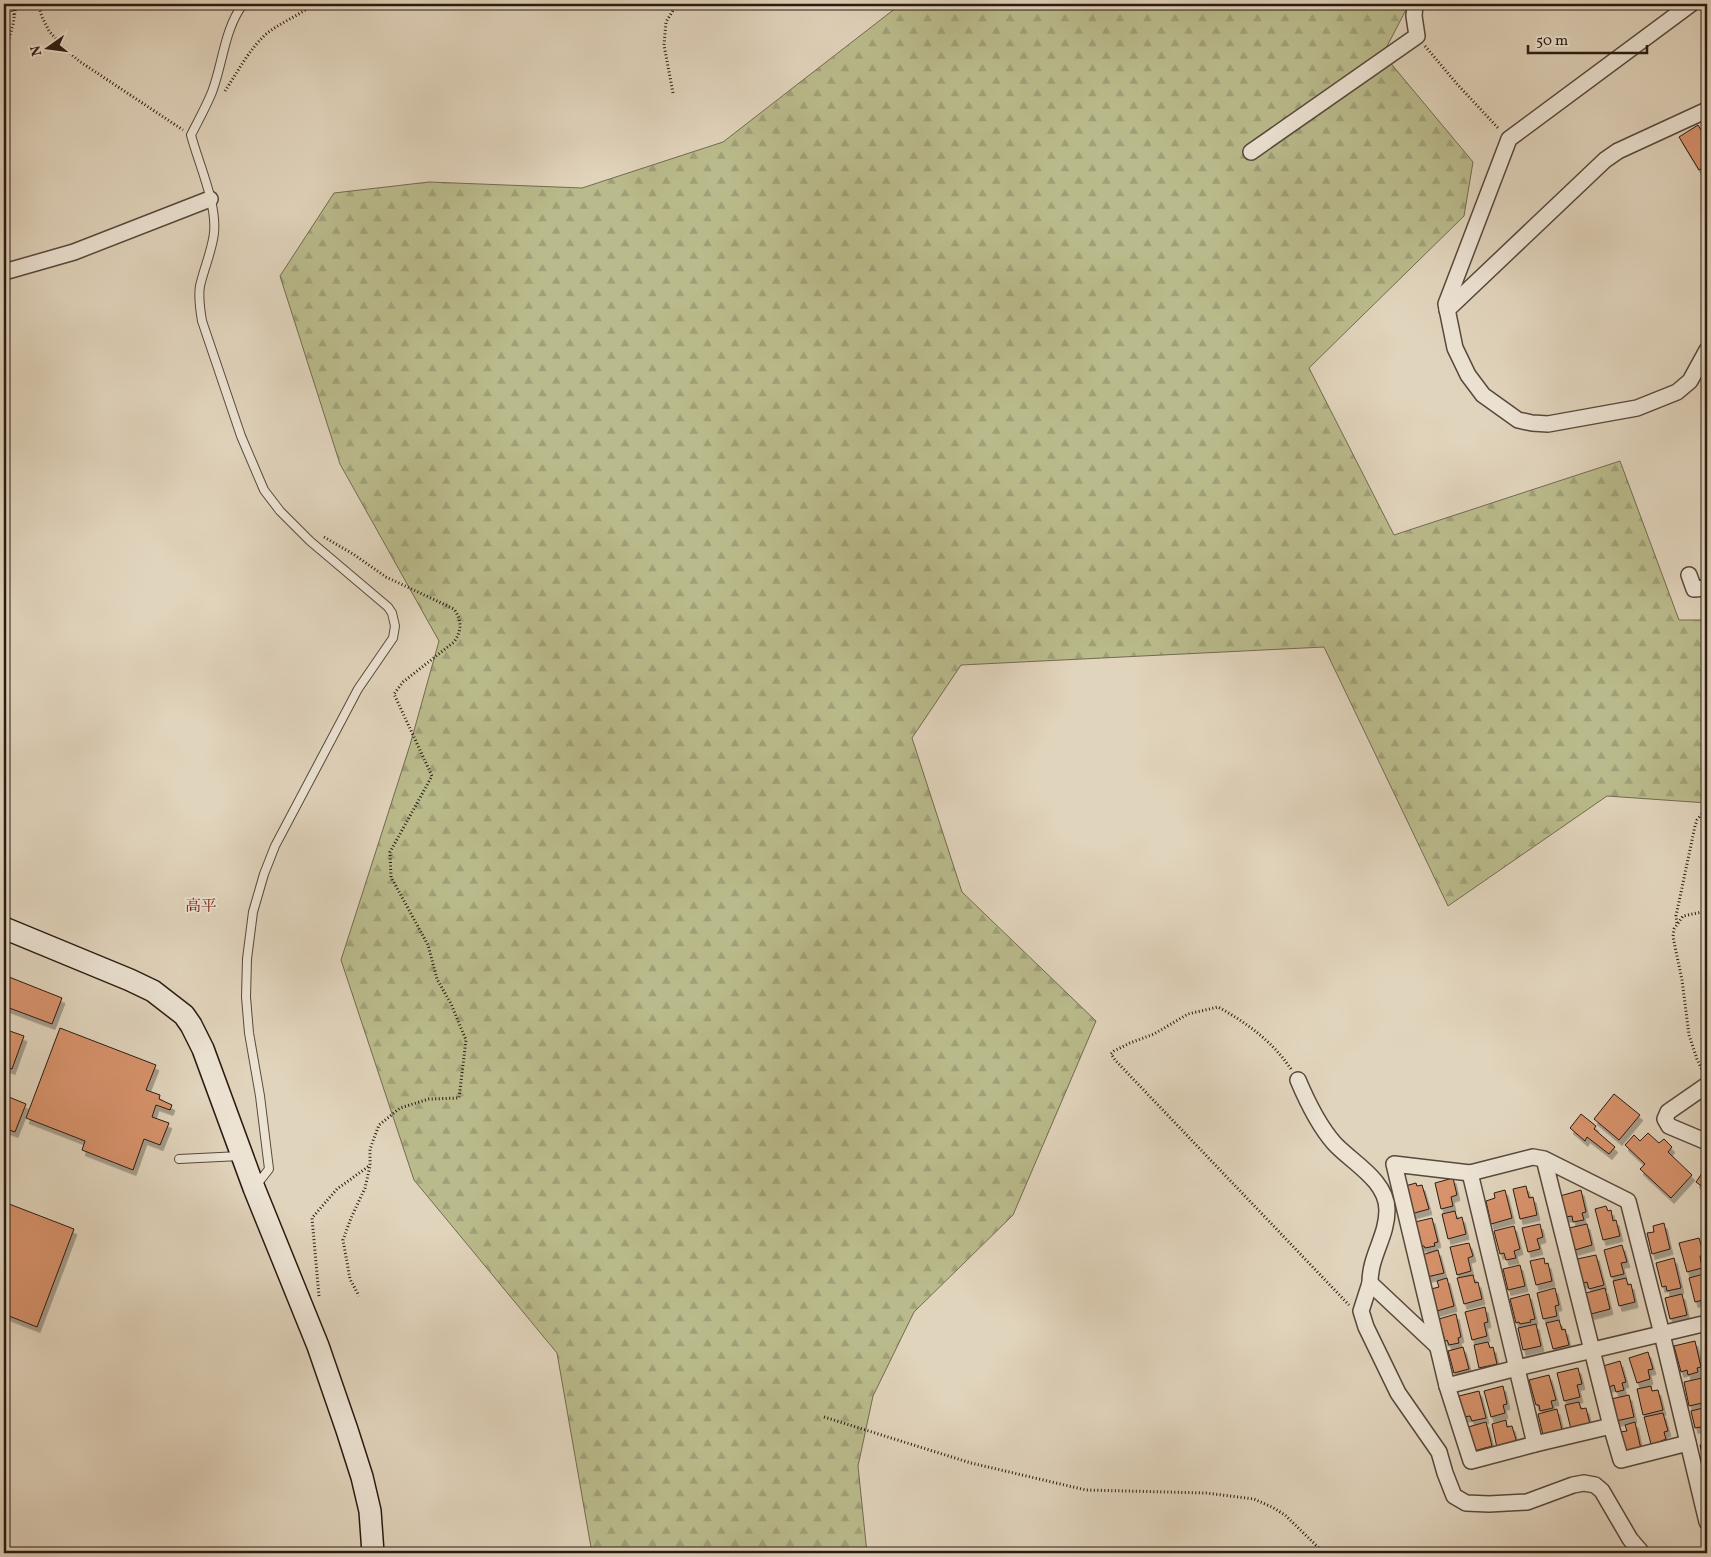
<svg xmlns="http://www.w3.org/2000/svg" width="1711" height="1557" font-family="Vollkorn,'Noto Serif JP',serif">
<defs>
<pattern id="forest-firs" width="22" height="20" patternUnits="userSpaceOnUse" patternTransform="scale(1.25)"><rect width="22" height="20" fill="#babb8c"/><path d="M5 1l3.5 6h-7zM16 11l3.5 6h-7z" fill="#a0a078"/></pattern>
<filter id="shadow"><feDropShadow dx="3" dy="5.5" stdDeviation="0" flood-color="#0004"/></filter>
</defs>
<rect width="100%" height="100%" fill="#e1d4bc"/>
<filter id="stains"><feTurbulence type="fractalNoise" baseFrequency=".004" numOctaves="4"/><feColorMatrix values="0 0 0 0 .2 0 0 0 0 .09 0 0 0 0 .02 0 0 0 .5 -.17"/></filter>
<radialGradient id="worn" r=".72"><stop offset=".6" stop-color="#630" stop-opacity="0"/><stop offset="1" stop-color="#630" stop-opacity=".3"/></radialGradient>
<!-- forest -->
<path fill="url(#forest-firs)" stroke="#726b4f" d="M901,4H1409L1383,54L1473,162L1464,216L1309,368L1394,535L1620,461L1679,620H1707V803L1607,796L1448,906L1324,647L961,665L912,738L962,892L1096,1021L1013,1215L914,1312L873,1396L858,1466L867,1553H592L557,1353L414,1180L341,960L410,745L439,641L340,464L280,276L334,193L429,182L582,188L723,142Z"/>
<!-- building -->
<g fill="#d8936c" stroke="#2a1b12" filter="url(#shadow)">
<path d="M1698,125L1707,140V165L1699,170L1679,137Z"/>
<path d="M4,975L62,998L52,1024L4,1006Z"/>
<path d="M60,1028L156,1065L146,1090L160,1095L159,1099L172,1105L170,1110L156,1105L152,1117L169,1123L160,1145L144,1139L133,1170L82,1150L85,1141L26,1118Z"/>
<path d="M4,1029L24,1036L12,1069L4,1066Z"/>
<path d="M1614,1094L1640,1115L1619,1140L1594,1119Z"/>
<path d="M4,1095L26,1104L15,1132L4,1128Z"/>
<path d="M1581,1114L1596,1126L1594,1129L1615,1147L1609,1154L1587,1137L1585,1141L1570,1128Z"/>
<path d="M1648,1133L1659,1143L1664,1139L1672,1147L1668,1152L1692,1175L1671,1198L1640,1169L1645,1164L1625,1145L1634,1135L1640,1141Z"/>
<path d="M1707,1166V1190L1696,1182Z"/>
<path d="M1453,1178L1457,1195L1451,1197L1453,1206L1441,1209L1435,1183Z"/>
<path d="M1416,1183L1417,1186L1422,1185L1429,1209L1411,1214L1405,1186Z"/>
<path d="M1526,1186L1529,1198L1533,1197L1537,1215L1520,1219L1513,1189Z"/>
<path d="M1505,1190L1512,1218L1491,1224L1486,1201L1495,1198L1494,1193Z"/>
<path d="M1581,1190L1586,1212L1582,1213L1584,1220L1573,1222L1572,1216L1565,1217L1560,1196Z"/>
<path d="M4,1202L74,1229L37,1327L4,1314Z"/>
<path d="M1606,1206L1608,1211L1611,1210L1613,1221L1616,1220L1620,1236L1603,1240L1595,1209Z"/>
<path d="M1455,1211L1457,1219L1462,1217L1466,1234L1448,1239L1442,1214Z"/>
<path d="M1432,1218L1438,1242L1434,1243L1435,1246L1425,1248L1424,1246H1421L1415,1222Z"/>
<path d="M1664,1223L1670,1249L1652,1254L1647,1233L1654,1232L1653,1226Z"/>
<path d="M1540,1224L1543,1237L1537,1239L1540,1249L1528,1252L1522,1228Z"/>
<path d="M1587,1224L1592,1245L1575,1250L1569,1228Z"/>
<path d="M1514,1226L1520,1249L1514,1251L1516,1258L1506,1260L1504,1253L1500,1254L1494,1231Z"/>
<path d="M1699,1238L1704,1255L1700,1256L1702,1268L1687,1272L1679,1243Z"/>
<path d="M1469,1243L1473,1256L1468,1258L1471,1271L1457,1275L1450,1247Z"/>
<path d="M1622,1245L1627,1262L1621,1263L1624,1274L1611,1277L1604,1250Z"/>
<path d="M1438,1250L1444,1273L1427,1277L1422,1255Z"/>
<path d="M1596,1255L1604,1285L1589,1289L1587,1282L1583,1283L1577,1259Z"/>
<path d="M1544,1258L1545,1264L1548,1263L1552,1281L1536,1285L1530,1261Z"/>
<path d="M1674,1258L1681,1288L1667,1291L1666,1286L1662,1287L1656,1263Z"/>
<path d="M1520,1265L1525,1286L1508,1290L1503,1269Z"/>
<path d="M1704,1274L1706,1281L1707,1280V1299L1695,1302L1689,1278Z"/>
<path d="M1473,1275L1475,1283L1478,1282L1482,1299L1464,1304L1457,1278Z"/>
<path d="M1447,1278L1454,1306L1437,1311L1431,1289L1439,1287L1437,1281Z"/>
<path d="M1626,1278L1628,1285L1631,1284L1635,1302L1619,1306L1613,1281Z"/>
<path d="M1555,1288L1559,1305L1555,1306L1557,1316L1543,1319L1537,1293Z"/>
<path d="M1605,1288L1610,1309L1591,1314L1586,1293Z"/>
<path d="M1529,1294L1535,1319L1530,1320L1531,1322L1520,1324L1519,1322L1516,1323L1510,1299Z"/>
<path d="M1682,1294L1687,1315L1670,1319L1665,1298Z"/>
<path d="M1485,1307L1488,1322L1484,1323L1487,1336L1472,1340L1465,1312Z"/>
<path d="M1456,1314L1461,1337L1458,1338L1459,1343L1449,1345L1447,1340L1445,1341L1439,1319Z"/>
<path d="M1559,1320L1562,1330L1565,1329L1569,1345L1553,1349L1546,1323Z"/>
<path d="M1536,1324L1541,1346L1523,1350L1518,1328Z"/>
<path d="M1695,1341L1701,1367L1697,1368L1698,1372L1688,1375L1687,1370L1681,1372L1674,1346Z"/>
<path d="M1488,1342L1490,1348L1493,1347L1497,1364L1479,1368L1474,1345Z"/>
<path d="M1463,1347L1469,1369L1454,1373L1448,1351Z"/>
<path d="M1648,1352L1653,1369L1648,1370L1650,1379L1637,1383L1629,1358Z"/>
<path d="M1620,1361L1626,1382L1622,1383L1624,1390L1616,1392L1614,1385L1609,1387L1603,1366Z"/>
<path d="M1578,1368L1582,1384L1577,1385L1580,1397L1564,1401L1557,1373Z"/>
<path d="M1549,1375L1556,1400L1551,1401L1553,1408L1540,1411L1539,1405H1536L1529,1380Z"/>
<path d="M1702,1378L1707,1402L1689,1406L1684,1382Z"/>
<path d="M1503,1386L1507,1404L1503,1405L1505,1413L1491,1417L1484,1391Z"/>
<path d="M1651,1386L1652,1391L1658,1390L1663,1410L1643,1415L1637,1389Z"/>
<path d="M1479,1391L1486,1418L1472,1421L1470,1416L1464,1417L1459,1396Z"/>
<path d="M1629,1395L1634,1417L1616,1421L1611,1399Z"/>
<path d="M1579,1402L1581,1409L1586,1408L1590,1424L1571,1429L1565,1405Z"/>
<path d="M1707,1407V1429V1426L1695,1428L1691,1411Z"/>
<path d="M1557,1409L1562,1430L1543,1435L1538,1414Z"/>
<path d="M1663,1413L1668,1431L1664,1432L1666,1439L1661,1441L1662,1445L1652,1448L1644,1417Z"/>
<path d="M1506,1420L1507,1427L1512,1426L1517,1443L1497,1448L1492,1424Z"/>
<path d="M1486,1422L1492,1446L1474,1451L1468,1427Z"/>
<path d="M1635,1422L1641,1449L1626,1453L1620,1432L1627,1431L1625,1425Z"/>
<path d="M1707,1444V1466L1705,1467L1700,1445Z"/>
</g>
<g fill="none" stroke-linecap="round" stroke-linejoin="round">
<defs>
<g id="lane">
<path d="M243,4C224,30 223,63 212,92C206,107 198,121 191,135C199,165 217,203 214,233C212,251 204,268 200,286C198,297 200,309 202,321L241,436L264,490L280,511L310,541L388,607L392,613L395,626L393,638L358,689L275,846L264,874L253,912L247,959L246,997L249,1033L260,1096L269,1169L255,1187"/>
<path d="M179,1159L240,1156"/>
</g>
<g id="street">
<path d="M1691,4L1509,139L1446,304L1455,348L1468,375L1483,395L1518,420L1532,423L1548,424L1637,408L1677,392L1690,381L1707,350"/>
<path d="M1251,152L1417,36L1414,16L1415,4"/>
<path d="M4,272L74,252L210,199"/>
<path d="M1447,310L1605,160L1618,151L1707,110"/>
<path d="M1689,575L1694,589L1707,588"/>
<path d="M1298,1080C1306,1099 1320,1127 1334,1143C1351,1162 1387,1180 1387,1210C1387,1237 1370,1255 1370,1283L1436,1345"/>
<path d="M1707,1085L1668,1112L1665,1119L1669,1126L1707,1142"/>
<path d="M1544,1159L1611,1426L1535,1444L1471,1461L1447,1386L1394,1164L1470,1173L1533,1157L1544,1159L1628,1201L1662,1334L1707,1522"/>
<path d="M1470,1173L1535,1444"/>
<path d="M1370,1283L1361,1311L1366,1327L1398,1393L1439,1452L1445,1473L1454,1496L1466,1503L1489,1504L1527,1502L1573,1485L1584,1483L1595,1485L1602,1491L1630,1539L1642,1553"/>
<path d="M1447,1386L1517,1368L1707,1323"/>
<path d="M1611,1426L1621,1460L1688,1443"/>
</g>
<path id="secondary" d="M4,928L130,980L153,991L184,1015L191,1025L203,1049L254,1188L318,1346L347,1430L362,1477L370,1511L373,1553"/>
</defs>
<!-- lane casing -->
<use href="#lane" stroke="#58493c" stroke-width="10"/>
<!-- street casing -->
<use href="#street" stroke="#58493c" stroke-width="18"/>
<!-- secondary casing -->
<use href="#secondary" stroke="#2a1b12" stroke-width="24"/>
<!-- path -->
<g stroke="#2a1b12" stroke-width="3" stroke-dasharray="1 2.5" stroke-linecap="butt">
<path d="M10,4L14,15"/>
<path d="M38,4L42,17L49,31L62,46L79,61L183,130"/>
<path d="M1425,46L1457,84L1499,129"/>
<path d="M4,55L13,25L16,4"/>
<path d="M225,91C237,73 252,44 270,31C284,21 300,15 313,4"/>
<path d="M673,93L664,45L666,22L677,4"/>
<path d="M324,537L353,554L386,577L454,609C462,621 462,630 454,642L403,682L394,694L432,776L390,852L391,877L428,945L437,979L451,1004L466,1040L459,1098L429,1099L400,1108L379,1125L370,1149V1166L365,1188L351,1218L343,1240L350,1279L359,1296"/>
<path d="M1677,923L1676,916L1695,826L1697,820L1707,808"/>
<path d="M1291,1069C1272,1041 1247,1023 1218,1007L1188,1014L1154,1034L1130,1043L1114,1051L1111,1054L1115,1060L1349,1305"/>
<path d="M1703,1072L1697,1059L1689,1035L1682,980L1673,937L1674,929L1683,916L1707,911"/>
<path d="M319,1296L312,1218L337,1189L369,1166"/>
<path d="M824,1417L971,1463L1086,1490L1206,1493L1254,1499L1272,1507L1285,1515L1324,1553"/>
</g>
<!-- lane -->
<use href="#lane" stroke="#ece3d3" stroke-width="8"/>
<!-- street -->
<use href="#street" stroke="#ece3d3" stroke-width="15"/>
<!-- secondary -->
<use href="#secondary" stroke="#ece3d3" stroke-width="21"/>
</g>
<g text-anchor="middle" stroke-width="4" stroke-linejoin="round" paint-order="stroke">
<!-- quarter labels -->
<g font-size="16" fill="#7a1f14" stroke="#ece3d3">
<text x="201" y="911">高平</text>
</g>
</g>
<!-- margin -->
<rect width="1711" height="1557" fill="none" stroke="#e1d4bc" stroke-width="20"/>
<rect x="5" y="5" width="1701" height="1547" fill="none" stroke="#2a1b12" stroke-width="2.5"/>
<rect x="10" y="10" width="1691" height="1537" fill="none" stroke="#2a1b12"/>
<!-- north arrow -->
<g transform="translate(48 48) rotate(256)" stroke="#ece3d3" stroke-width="4" paint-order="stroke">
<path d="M0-4L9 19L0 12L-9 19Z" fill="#2a1b12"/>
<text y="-8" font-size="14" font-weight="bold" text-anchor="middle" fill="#2a1b12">N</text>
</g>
<!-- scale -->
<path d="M1528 45v8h119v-8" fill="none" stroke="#2a1b12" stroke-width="2.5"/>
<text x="1536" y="45" font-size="15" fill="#2a1b12" stroke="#ece3d3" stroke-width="4" paint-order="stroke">50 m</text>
<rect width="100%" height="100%" filter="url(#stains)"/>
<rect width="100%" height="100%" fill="url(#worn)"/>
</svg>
